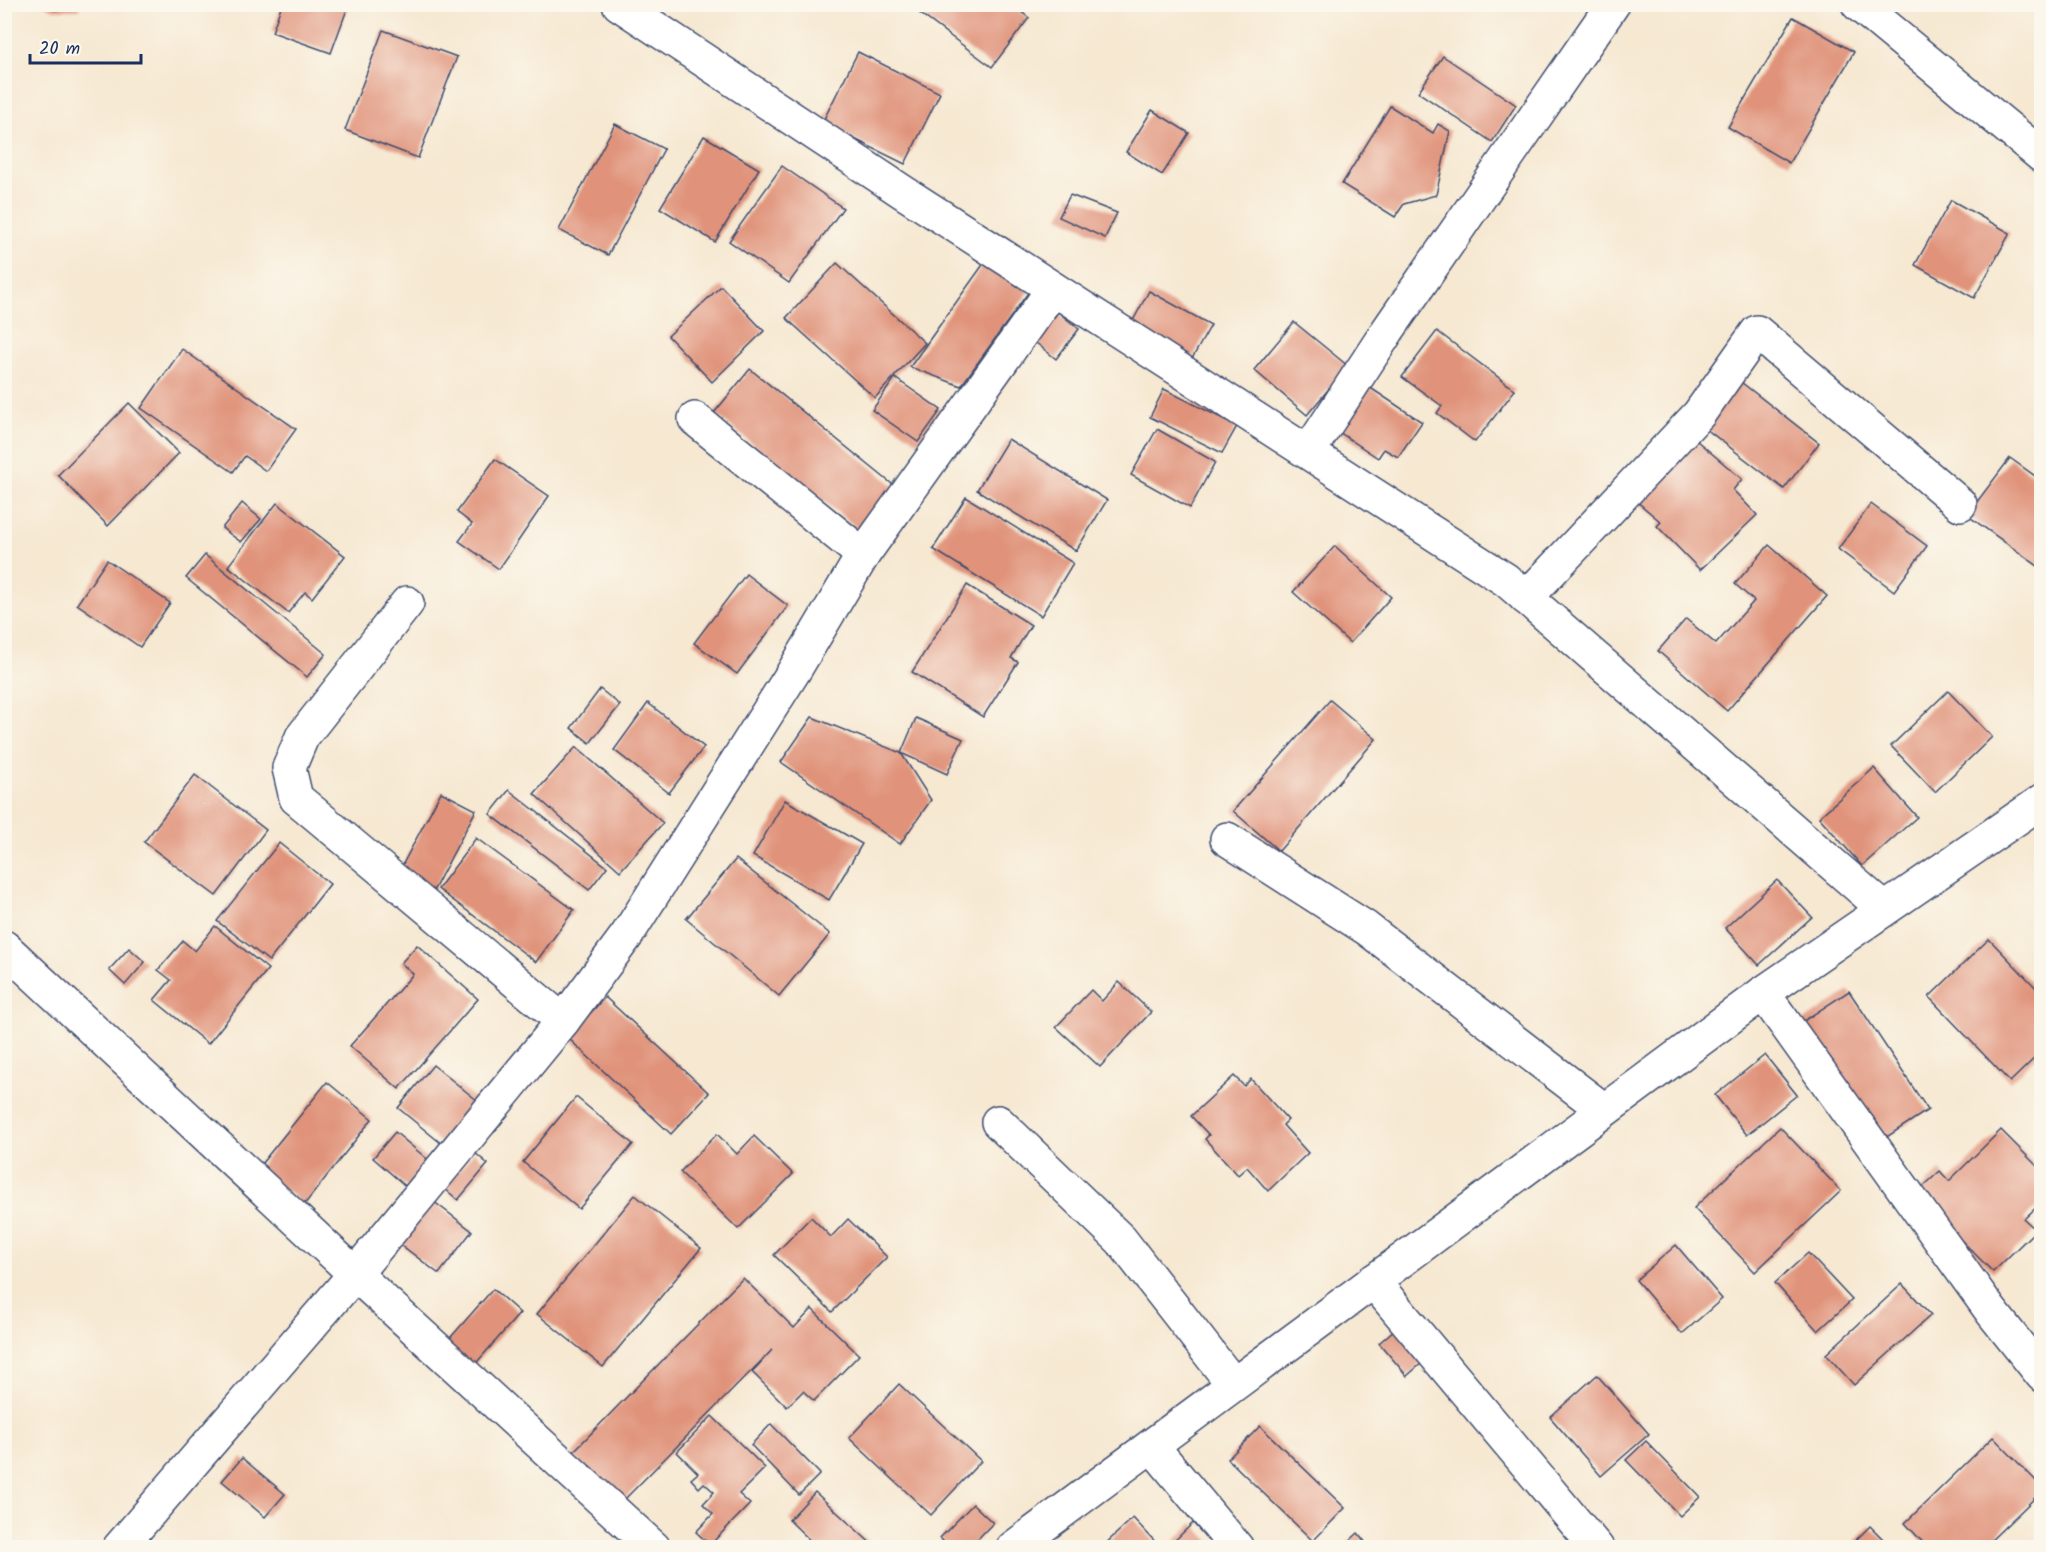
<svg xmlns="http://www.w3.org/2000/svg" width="2046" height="1552" font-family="Kalam,sans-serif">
<rect width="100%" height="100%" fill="#fbf7ec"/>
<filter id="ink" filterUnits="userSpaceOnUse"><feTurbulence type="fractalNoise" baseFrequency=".0167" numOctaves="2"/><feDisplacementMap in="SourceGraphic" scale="12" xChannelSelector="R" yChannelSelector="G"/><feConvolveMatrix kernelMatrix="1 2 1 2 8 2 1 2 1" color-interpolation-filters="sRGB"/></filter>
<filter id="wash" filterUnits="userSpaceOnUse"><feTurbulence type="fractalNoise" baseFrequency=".008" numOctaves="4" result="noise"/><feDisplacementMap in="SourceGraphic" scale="24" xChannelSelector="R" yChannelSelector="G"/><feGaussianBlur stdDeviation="1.35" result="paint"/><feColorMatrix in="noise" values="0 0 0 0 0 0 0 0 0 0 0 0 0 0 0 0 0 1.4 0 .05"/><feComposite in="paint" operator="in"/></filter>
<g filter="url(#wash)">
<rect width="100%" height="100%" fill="#f6e8d1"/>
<g id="blocks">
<!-- building -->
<g fill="#e0937a">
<path d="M40,4H81L79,10H54Z"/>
<path d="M282,4H349L331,53L272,32Z"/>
<path d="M917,4H1011L1029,18L992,67L914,9Z"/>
<path d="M1793,17L1854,52L1789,163L1728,127Z"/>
<path d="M383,30L457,57L418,158L345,130Z"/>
<path d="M858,52L940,93L905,164L822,123Z"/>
<path d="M1443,56L1516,105L1492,142L1418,92Z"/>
<path d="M1390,106L1433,133L1438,124L1450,131L1436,195L1404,204L1395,217L1342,184Z"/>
<path d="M1152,110L1189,133L1162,175L1126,152Z"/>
<path d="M615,124L664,149L608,255L559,230Z"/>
<path d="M704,136L759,169L715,242L660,208Z"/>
<path d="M782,166L843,208L789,283L729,241Z"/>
<path d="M1070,195L1117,213L1105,238L1059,217Z"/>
<path d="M1951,200L2010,233L1974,298L1915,265Z"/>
<path d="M987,259L1030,290L961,386L910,367Z"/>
<path d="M837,263L925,343L875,398L786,318Z"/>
<path d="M721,286L764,331L712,382L668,336Z"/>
<path d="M1149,291L1211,325L1189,364L1128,330Z"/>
<path d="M1058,312L1079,329L1056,359L1035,342Z"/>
<path d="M1294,322L1348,366L1307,415L1254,370Z"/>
<path d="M1437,331L1515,390L1475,442L1437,413L1442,406L1402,377Z"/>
<path d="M182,349L296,429L266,471L245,456L233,472L141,408Z"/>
<path d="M750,369L897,488L862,532L714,413Z"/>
<path d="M895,378L941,410L918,442L872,410Z"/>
<path d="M1737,379L1819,443L1784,489L1701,425Z"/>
<path d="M1366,385L1422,422L1398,457L1384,449L1378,458L1336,430Z"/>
<path d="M1164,389L1237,426L1222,453L1150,417Z"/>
<path d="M129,403L179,453L108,526L58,475Z"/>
<path d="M1157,429L1215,462L1190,508L1131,475Z"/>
<path d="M1690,435L1742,479L1733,490L1757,515L1700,570L1657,526L1661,522L1635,500Z"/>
<path d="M1008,439L1107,500L1076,551L977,490Z"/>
<path d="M2010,458L2042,481V569L1967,515Z"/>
<path d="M495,459L549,496L499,569L459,541L472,524L457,512Z"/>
<path d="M966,497L1073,563L1041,616L933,549Z"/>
<path d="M242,503L261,519L241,542L222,528Z"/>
<path d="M277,503L345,556L312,598L305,592L288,613L228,566Z"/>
<path d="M1871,504L1927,546L1894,591L1838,549Z"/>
<path d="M1769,545L1827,596L1727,711L1658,651L1686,619L1716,644L1754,601L1735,584Z"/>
<path d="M1335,546L1391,597L1350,643L1293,592Z"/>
<path d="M205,555L326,654L307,677L186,578Z"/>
<path d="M107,560L170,603L140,647L77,604Z"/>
<path d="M746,574L788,606L737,674L694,643Z"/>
<path d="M967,585L1031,625L1011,658L1018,662L983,717L912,672Z"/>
<path d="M600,689L620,705L590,743L571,728Z"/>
<path d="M1948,691L1992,737L1935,792L1891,746Z"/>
<path d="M1330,700L1376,739L1279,851L1233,811Z"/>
<path d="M648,703L704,747L669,793L614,750Z"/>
<path d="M812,717L901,753L931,800L900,844L781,762Z"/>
<path d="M916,718L963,739L947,774L901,753Z"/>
<path d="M576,747L663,823L620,871L534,794Z"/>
<path d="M1874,768L1917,817L1862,866L1819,817Z"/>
<path d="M195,775L266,830L216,896L144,842Z"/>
<path d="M509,790L607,867L589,890L490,814Z"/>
<path d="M441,792L476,810L430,897L395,879Z"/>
<path d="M785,800L862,844L829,900L753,856Z"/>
<path d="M476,838L574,910L536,962L438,889Z"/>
<path d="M279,843L330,884L269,961L217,921Z"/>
<path d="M736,859L830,934L779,996L686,919Z"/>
<path d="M1777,880L1812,917L1759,965L1725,928Z"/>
<path d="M215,926L268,969L208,1044L154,1000L171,980L158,970L183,941L195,951Z"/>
<path d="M1989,939L2042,994V1051L2010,1082L1929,997Z"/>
<path d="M417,945L478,999L399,1089L350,1046L413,974L401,963Z"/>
<path d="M129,948L145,962L125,985L109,970Z"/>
<path d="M1119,982L1151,1012L1100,1067L1056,1027L1091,990L1102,1001Z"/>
<path d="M1849,991L1928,1110L1876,1144L1796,1026Z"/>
<path d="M605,997L709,1093L671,1134L568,1038Z"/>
<path d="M1765,1055L1797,1095L1747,1135L1715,1095Z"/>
<path d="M433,1065L488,1109L453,1153L398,1108Z"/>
<path d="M1234,1076L1244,1086L1251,1079L1288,1120L1283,1125L1308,1153L1268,1191L1247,1167L1238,1175L1205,1139L1209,1135L1191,1116Z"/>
<path d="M327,1082L372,1119L304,1205L258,1168Z"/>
<path d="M576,1097L633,1144L579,1209L523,1162Z"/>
<path d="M1780,1127L1841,1191L1755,1272L1694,1208Z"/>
<path d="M2001,1130L2042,1171V1202L2024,1219L2036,1230L1993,1272L1915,1194L1940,1171L1949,1181Z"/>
<path d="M395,1132L433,1164L410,1190L373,1158Z"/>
<path d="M717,1134L737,1154L754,1136L793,1174L738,1229L680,1172Z"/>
<path d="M474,1152L488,1164L458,1200L444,1188Z"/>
<path d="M635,1195L701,1248L603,1367L537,1314Z"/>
<path d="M433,1201L472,1231L439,1274L400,1244Z"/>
<path d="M811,1217L831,1237L848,1219L887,1257L832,1312L774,1255Z"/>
<path d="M1676,1245L1722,1299L1682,1334L1636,1280Z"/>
<path d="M1808,1253L1852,1300L1818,1331L1775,1283Z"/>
<path d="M743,1278L794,1328L812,1309L859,1355L814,1401L803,1391L787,1407L752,1372L772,1350L621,1503L571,1454Z"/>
<path d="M1902,1284L1931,1315L1854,1385L1826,1354Z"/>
<path d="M493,1289L520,1313L471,1369L444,1345Z"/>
<path d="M1403,1322L1431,1355L1407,1376L1379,1343Z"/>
<path d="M1597,1375L1649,1434L1601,1476L1550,1417Z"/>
<path d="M899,1384L981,1461L931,1515L849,1438Z"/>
<path d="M712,1416L765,1468L739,1494L750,1504L710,1545L696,1532L713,1514L703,1504L714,1492L704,1483L699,1488L691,1479L698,1473L677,1452Z"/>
<path d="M771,1424L820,1474L799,1495L751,1445Z"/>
<path d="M1260,1426L1345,1508L1313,1541L1228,1459Z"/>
<path d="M1993,1437L2042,1487V1491L1983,1548H1928L1905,1523Z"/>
<path d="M1646,1441L1700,1497L1680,1516L1626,1460Z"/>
<path d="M242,1458L285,1494L265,1517L222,1481Z"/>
<path d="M815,1492L876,1548H818L789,1520Z"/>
<path d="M973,1504L993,1523L969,1548H950L940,1538Z"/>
<path d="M1133,1518L1161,1548H1101Z"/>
<path d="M1193,1523L1216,1548H1167Z"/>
<path d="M1870,1526L1892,1548H1848Z"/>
<path d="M1358,1533L1370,1548H1342Z"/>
</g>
</g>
</g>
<g filter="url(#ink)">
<use href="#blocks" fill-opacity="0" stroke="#3c4b6f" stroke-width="1.5"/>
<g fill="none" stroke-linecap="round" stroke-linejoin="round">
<defs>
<g id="minor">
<path d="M619,4L903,192L1506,580L1883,908"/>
<path d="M1858,4L2042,156"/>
<path d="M695,419L863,555"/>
<path d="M1309,451L1388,330L1613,4"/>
<path d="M1526,598L1699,414L1757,332L1960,504"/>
<path d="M407,603L302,737L289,768L296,798L563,1021"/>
<path d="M1227,839L1366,928L1604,1110"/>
<path d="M4,947L355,1274L654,1548"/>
<path d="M1763,993L1991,1311L2042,1375"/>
<path d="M998,1122L1121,1240L1233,1384"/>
<path d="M1373,1281L1597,1548"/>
<path d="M1152,1446L1237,1548"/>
<path d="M119,1548L355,1274L563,1021L627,935L794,671L863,555L1053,289"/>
<path d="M1013,1548L1763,993L2042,801"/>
</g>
</defs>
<!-- minor casing -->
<use href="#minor" stroke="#3c4b6f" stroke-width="36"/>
<!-- minor -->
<use href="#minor" stroke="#fff" stroke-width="33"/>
</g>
</g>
<!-- margin -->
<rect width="2046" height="1552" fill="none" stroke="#fbf7ec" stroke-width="24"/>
<!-- scale -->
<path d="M30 54v9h111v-9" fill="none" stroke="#1b2f5e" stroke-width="3"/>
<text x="39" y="54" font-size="18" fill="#1b2f5e" stroke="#fbf7ec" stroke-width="4.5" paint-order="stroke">20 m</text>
</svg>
